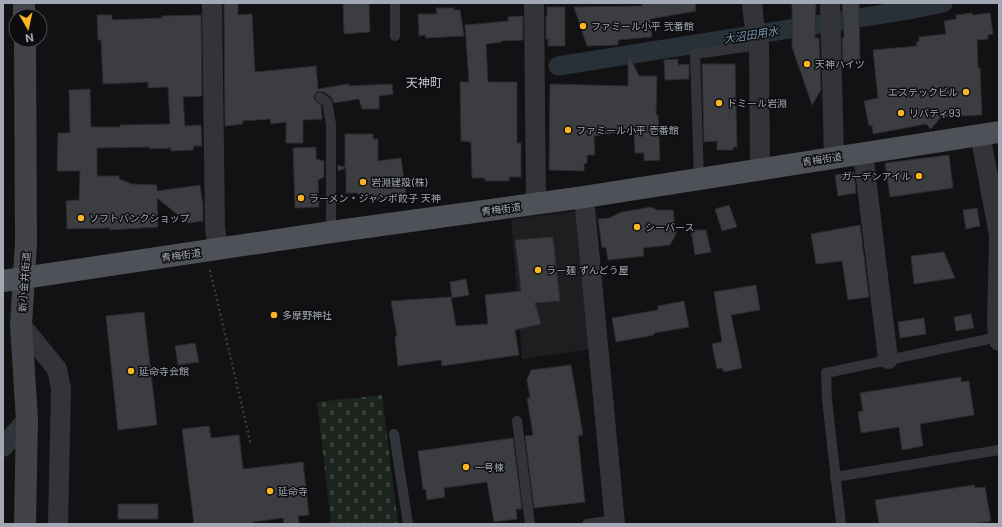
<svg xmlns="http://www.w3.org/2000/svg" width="1002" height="527" font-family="Inter,'Noto Sans JP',sans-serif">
<defs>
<pattern id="cemetery-stones" width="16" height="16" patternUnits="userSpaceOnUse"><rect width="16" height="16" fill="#1c241e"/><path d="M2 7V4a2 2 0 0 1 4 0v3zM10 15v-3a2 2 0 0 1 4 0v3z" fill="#3a413c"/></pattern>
</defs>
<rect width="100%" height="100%" fill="#121214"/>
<!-- built -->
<path fill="#1e1e21" d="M577,211L592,349L522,359L511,219Z"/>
<!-- cemetery -->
<path fill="url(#cemetery-stones)" d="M382,395L398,524H321L331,523L317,402Z"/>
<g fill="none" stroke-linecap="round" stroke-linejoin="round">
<!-- canal -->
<path stroke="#283138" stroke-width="19" d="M558,66L914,9L943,3"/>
</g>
<!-- building -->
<g fill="#3c3d41" stroke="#2c2c30">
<path d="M224,3H238V15L252,14L255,72L316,66L318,89L349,84V86L392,84L393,94L379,96V109H362L359,99L334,103L331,97L324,92L317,91L314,96V99L321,105L322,119L303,120V143H286V122L271,124L270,119L242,121L243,124L225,126Z"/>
<path d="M343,3H369L370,32L344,34Z"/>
<path d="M642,3H695L696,11L650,19L652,37L618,40V45L587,46L574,7L642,6Z"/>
<path d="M792,3H816L815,38H819L821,90L812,105L792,47Z"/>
<path d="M842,3H859L860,62H843L842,38H844Z"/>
<path d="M547,7H565V46H548V39H546V16H547Z"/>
<path d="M436,8H454V10H460L464,36L426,38L425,35L419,36L418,14H437Z"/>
<path d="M972,13L973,15L990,13L993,34L988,35V39L977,40L978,68H980L982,115L941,117L931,129L926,124L873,134L872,125L869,126L864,101L878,98L873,50L917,46L916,42H919V37L946,34L944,21L956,19V15Z"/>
<path d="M97,15H112V20L162,18V16L201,15L202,96L183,97L185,126L201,125L202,146H194L193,150L171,151V148L150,149V147L97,148V176H119V179L132,184L157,185V191L200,185L203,206V221L188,223L157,198L158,227L110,230V228L67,229L66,201L79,200L80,171H57L58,133H70L69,90L90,89L91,127H120V125L170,124L168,87L148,88V82L103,84L101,40H98Z"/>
<path d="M523,16V40L501,41L502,42L486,44L488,82H517V143H521V177H509V181H485V178H472L471,142L461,141L460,82H469L465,25L508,21V17Z"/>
<path d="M628,54L639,76H657L656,115H658L660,160L644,161V153H635L634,130L594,136L595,155H587V163L584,164V171L549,170L550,84L628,86Z"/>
<path d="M678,59V65L689,64V79L665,80L664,60Z"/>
<path d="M702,64H735L737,147H733V150H717V141L704,142Z"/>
<path d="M345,134H373V139H378V161L401,158L406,194L379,198V201L364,198L357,193H346V168L338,171V165L345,167Z"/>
<path d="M316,147V159L324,161V177L318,180L319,207L295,208L293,148Z"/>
<path d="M949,155L953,188L890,197L885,163Z"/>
<path d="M854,172L856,193L838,196L835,175Z"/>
<path d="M729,205L737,227L722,231L715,209Z"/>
<path d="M651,207L657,210H673L676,234L670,245L643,248L644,256L608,260L606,247L602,248L598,219L609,218L622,212Z"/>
<path d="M977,208L980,226L966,229L963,210Z"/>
<path d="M860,225L869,297L848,300L842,261L816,264L811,234Z"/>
<path d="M691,230H706L711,252L695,255Z"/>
<path d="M553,237L560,301L535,303L541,324L515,330L519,355L442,366L441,360L398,366L395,337L397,336L391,301L451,297L456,326L488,324L485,295L521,291L515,240Z"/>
<path d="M944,252L955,278L914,284L911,256Z"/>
<path d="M466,279L469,295L452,298L450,282Z"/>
<path d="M756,285L760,310L731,315L742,368L724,372L722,368L717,369L712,344L722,342L714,292Z"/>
<path d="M684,301L689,327L654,333V335L616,342L612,318L658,310V306Z"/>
<path d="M144,312L157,425L118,430L106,316Z"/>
<path d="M971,314L974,328L956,331L954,317Z"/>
<path d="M924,318L926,334L900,338L898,322Z"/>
<path d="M195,343L199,362L178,365L175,346Z"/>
<path d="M571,365L583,435L578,436L585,502L534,508L525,436L533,435L527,398H530L527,380L531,370Z"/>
<path d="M961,377V382L969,381L974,415L920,424L923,446L902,450L899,427L861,433L858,412L863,411L860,393Z"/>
<path d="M209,426L211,438L239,435L243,469L303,462L309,515L298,516L299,524H284L283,518L253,522V524H194L182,429Z"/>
<path d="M513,438L522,509H516L517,519L494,522L487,482L444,488L445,497L427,500L426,490L423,489L418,451Z"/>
<path d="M974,485L975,488L985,487L991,521L971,524H879L875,500Z"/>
<rect x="118" y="504" width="40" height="15"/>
</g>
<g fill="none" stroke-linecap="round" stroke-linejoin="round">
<!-- path -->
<path stroke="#393b40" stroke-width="2.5" stroke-dasharray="2 3" stroke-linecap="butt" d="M210,270L251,445"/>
<!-- service -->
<g stroke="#333439" stroke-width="10">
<path d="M395,3V36"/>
<path d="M320,97L327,102L331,124V232"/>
<path d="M699,179L695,54L759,45"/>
<path d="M517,421L530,524"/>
<path d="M394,434L408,524"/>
<path d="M835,477L999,450"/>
<path d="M587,524L614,520"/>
<path d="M841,524L827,400L826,373L998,337"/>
</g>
<!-- minor -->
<g stroke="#333439" stroke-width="20">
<path d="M212,3L215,227L218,249"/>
<path d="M534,3L536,204"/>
<path d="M752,3L754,22L759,45L760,169"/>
<path d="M830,3L834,157"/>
<path d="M980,134L999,235"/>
<path d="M863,153L888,359"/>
<path d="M584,197L615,524"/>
<path d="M999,239L997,324L999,341"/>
<path d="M21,325L57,369L61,388L58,524"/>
<path d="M3,447L27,420"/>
</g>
<!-- secondary -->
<g stroke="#414349" stroke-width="22">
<path d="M24,3V16"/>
<path d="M25,40L26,243L21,325L27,420L25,524"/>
</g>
<!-- primary -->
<path stroke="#4f5158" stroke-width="22" d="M3,281L331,232L584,197L999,132"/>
</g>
<!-- markers -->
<g fill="#fab724" stroke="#0d0d0f" stroke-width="1.5">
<circle cx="583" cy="26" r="4"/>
<circle cx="807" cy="64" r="4"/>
<circle cx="966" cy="92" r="4"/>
<circle cx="719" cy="103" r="4"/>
<circle cx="901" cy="113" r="4"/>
<circle cx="568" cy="130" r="4"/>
<circle cx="919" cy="176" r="4"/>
<circle cx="363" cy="182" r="4"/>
<circle cx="301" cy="198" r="4"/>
<circle cx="81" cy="218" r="4"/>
<circle cx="637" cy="227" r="4"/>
<circle cx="538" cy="270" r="4"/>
<circle cx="274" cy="315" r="4"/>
<circle cx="131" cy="371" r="4"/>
<circle cx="466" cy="467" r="4"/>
<circle cx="270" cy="491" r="4"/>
</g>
<g text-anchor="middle" stroke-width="3" stroke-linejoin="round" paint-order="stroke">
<!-- poi labels -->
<g font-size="10" fill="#a3a8b5" stroke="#0d0d0f" text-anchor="start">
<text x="591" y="30">ファミール小平 弐番館</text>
<text x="815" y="68">天神ハイツ</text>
<text x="958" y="96" text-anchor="end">エステックビル</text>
<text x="727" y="107">ドミール岩淵</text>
<text x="909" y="117">リバティ93</text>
<text x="576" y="134">ファミール小平 壱番館</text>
<text x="911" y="180" text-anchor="end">ガーデンアイル</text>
<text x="371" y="186">岩淵建設(株)</text>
<text x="309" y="202">ラーメン・ジャンボ餃子 天神</text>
<text x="89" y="222">ソフトバンクショップ</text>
<text x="645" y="231">シーバース</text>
<text x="546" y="274">ラー麺 ずんどう屋</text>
<text x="282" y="319">多摩野神社</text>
<text x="139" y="375">延命寺会館</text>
<text x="474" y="471">一号棟</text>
<text x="278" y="495">延命寺</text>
</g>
<!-- street labels -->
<g font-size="10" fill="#a3a8b5" stroke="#0d0d0f">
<text transform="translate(822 159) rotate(-9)" y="4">青梅街道</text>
<text transform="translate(501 209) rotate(-8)" y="4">青梅街道</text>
<text transform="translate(181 255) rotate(-8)" y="4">青梅街道</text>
<text transform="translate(24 282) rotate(-86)" y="4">新小金井街道</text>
</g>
<!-- water labels -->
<g font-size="11" font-style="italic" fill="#7896b3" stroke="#0d0d0f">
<text transform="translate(751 35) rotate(-9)" y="4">大沼田用水</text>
</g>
<!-- quarter labels -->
<g font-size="12" fill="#c4c7d1" stroke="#0d0d0f">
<text x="424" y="87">天神町</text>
</g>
</g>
<!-- border -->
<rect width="1002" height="527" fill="none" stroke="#a3a8b5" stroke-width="8"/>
<!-- north arrow -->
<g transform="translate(28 28) rotate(171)"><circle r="19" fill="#0d0d0f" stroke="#494b51"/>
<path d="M0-3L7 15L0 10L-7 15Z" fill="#fab724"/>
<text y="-6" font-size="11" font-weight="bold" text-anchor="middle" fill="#a3a8b5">N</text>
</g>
</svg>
